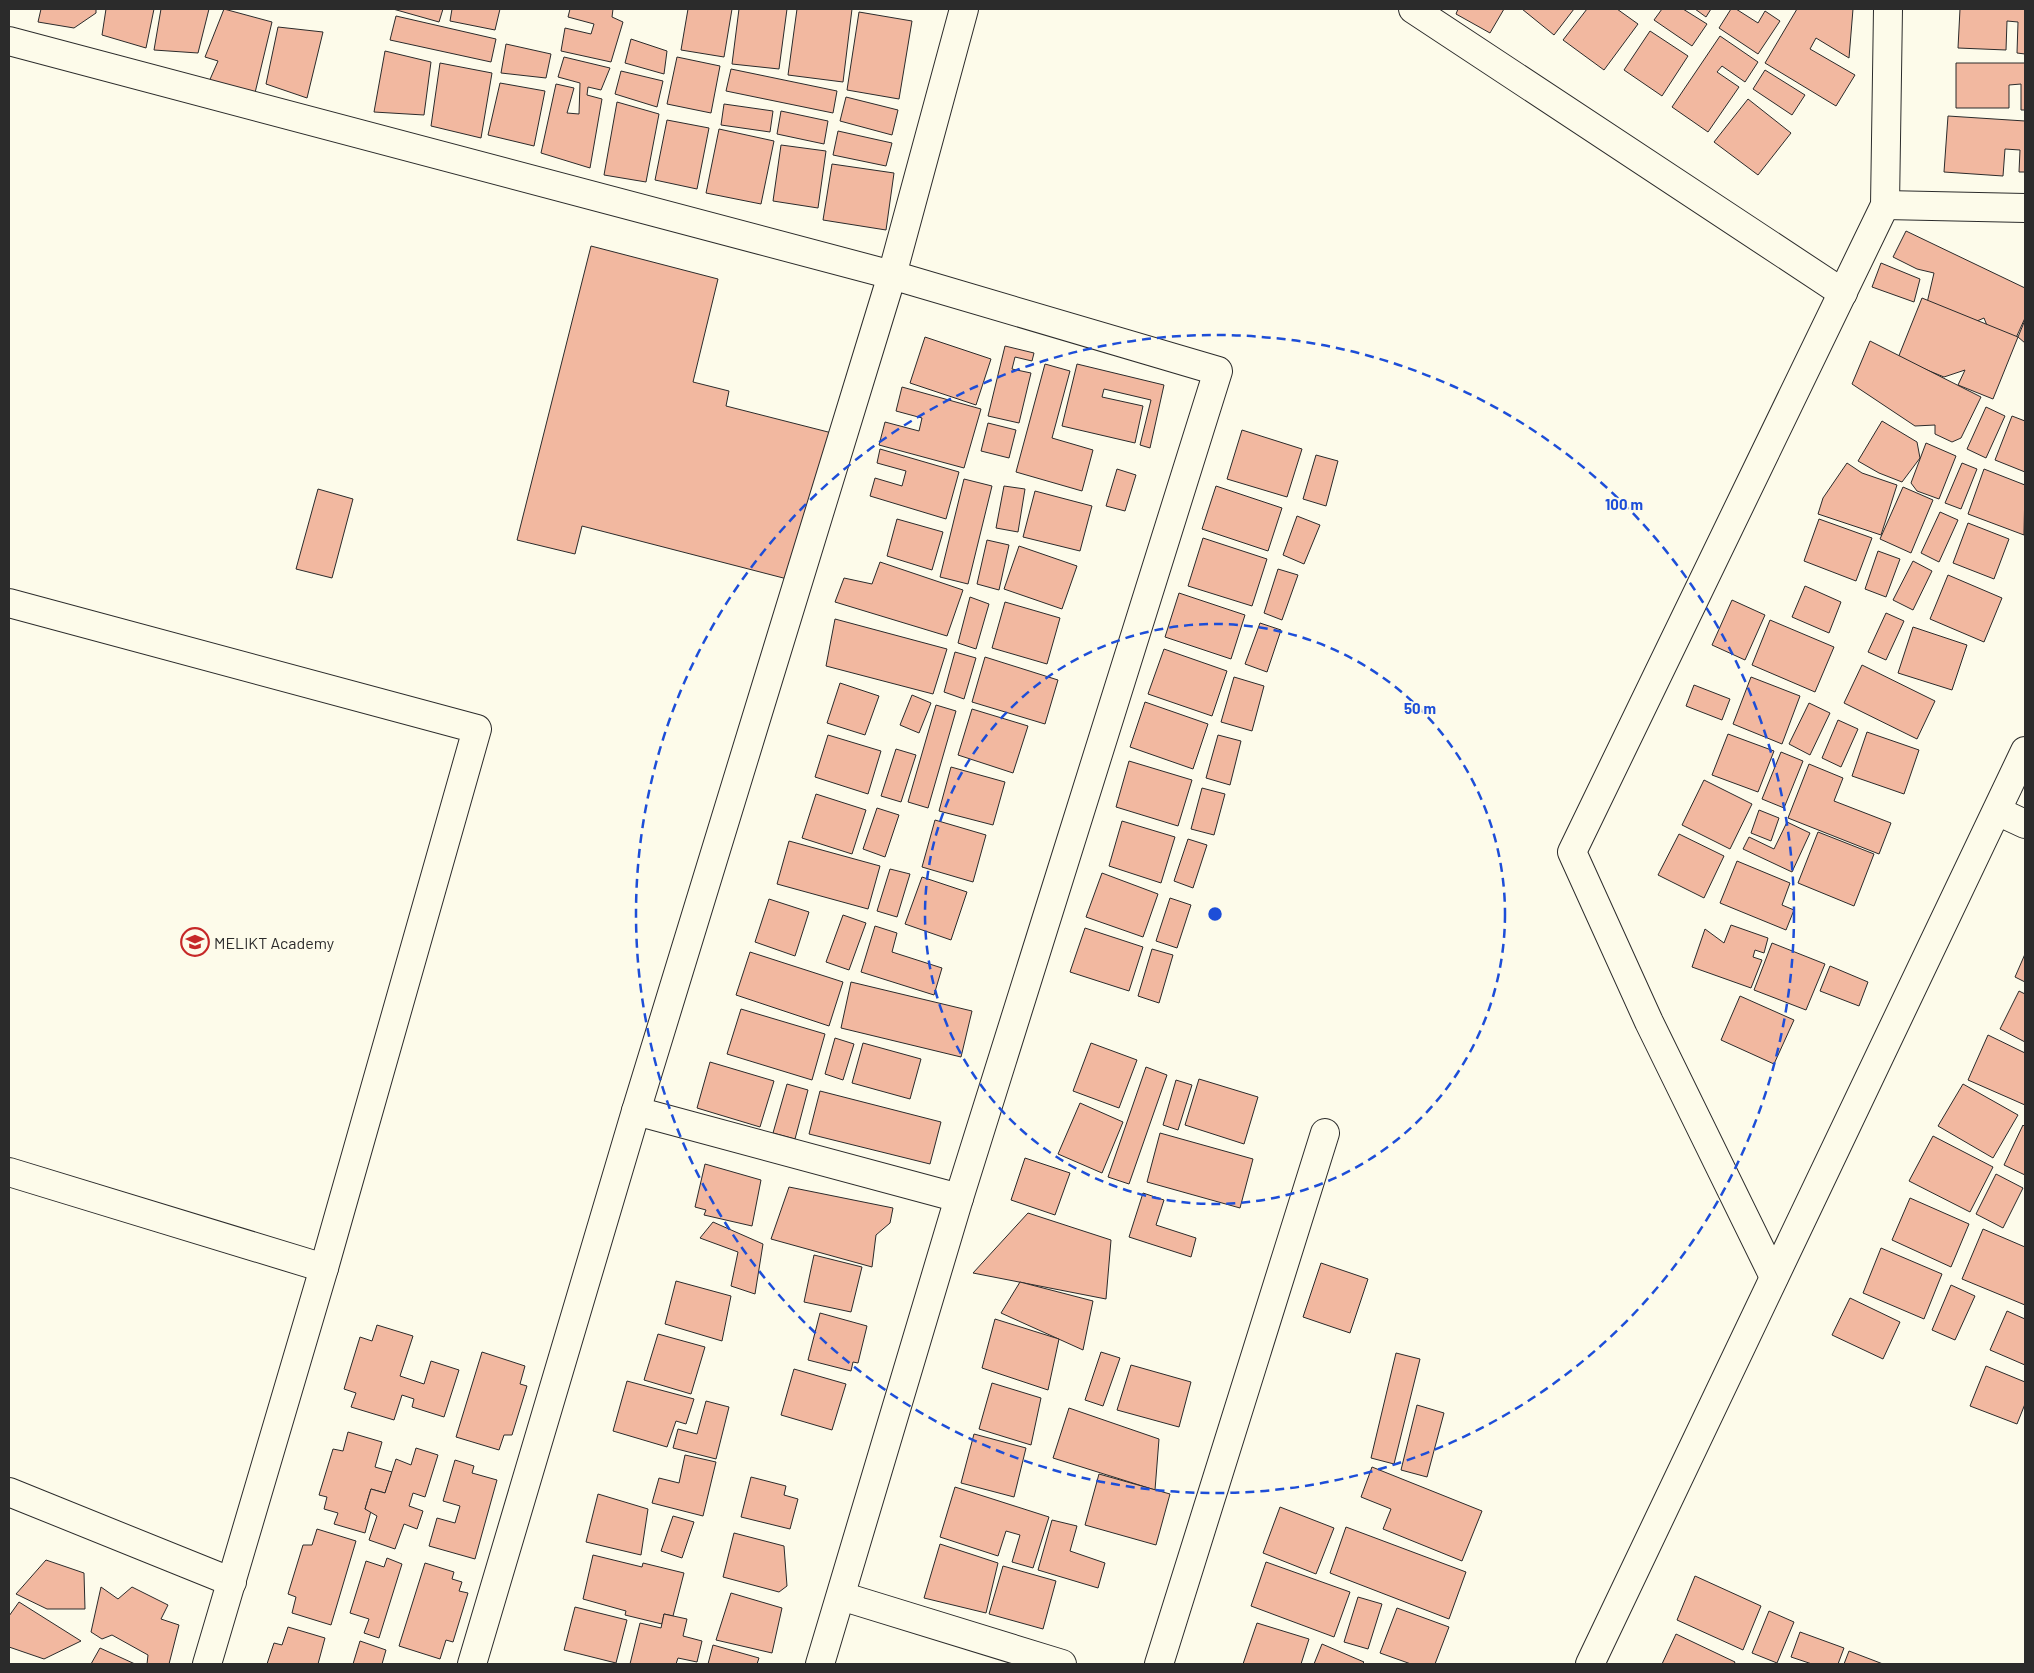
<svg xmlns="http://www.w3.org/2000/svg" width="2034" height="1673" font-family="Barlow,sans-serif">
  <style>
    .building { fill: #f2b8a0; stroke: #2b2b2b }
    .lines { fill: none; stroke-linecap: round; stroke-linejoin: round }
    .minor-casing { stroke: #2b2b2b; stroke-width: 30 }
    .minor { stroke: #fdfbea; stroke-width: 28 }
    .ring { fill: none; stroke: #1d4ed8; stroke-width: 2.5; stroke-dasharray: 9 6 }
    .labels { text-anchor: middle; dominant-baseline: central; stroke-width: 4; stroke-linejoin: round; paint-order: stroke }
    .poi-label { font-size: 16px; fill: #2b2b2b; stroke: #fdfbea; text-anchor: start }
    .centre { fill: #1d4ed8; stroke: #fdfbea; stroke-width: 2.5 }
    .ring-label { font-size: 15px; text-anchor: middle; font-weight: bold; fill: #1d4ed8; stroke: #fdfbea; stroke-width: 4; stroke-linejoin: round; paint-order: stroke }
  </style>
  <rect width="100%" height="100%" fill="#fdfbea"/>
  <!-- building -->
  <g class="building">
    <polygon points="41,9 96,9 96,13 74,28 38,22"/>
    <polygon points="106,9 154,9 146,48 102,35"/>
    <polygon points="161,9 209,9 198,53 154,50"/>
    <polygon points="224,9 272,22 254,97 208,84 218,61 205,57"/>
    <polygon points="393,9 443,9 439,22"/>
    <polygon points="452,9 500,9 495,30 450,21"/>
    <polygon points="570,9 613,9 612,17 623,22 611,62 561,51 565,28 591,34 594,24 568,17"/>
    <polygon points="688,9 732,9 724,57 681,50"/>
    <polygon points="739,9 787,9 779,69 732,64"/>
    <polygon points="797,9 852,9 843,82 788,75"/>
    <polygon points="1458,9 1504,9 1490,33 1456,14"/>
    <polygon points="1522,9 1574,9 1554,35"/>
    <polygon points="1587,9 1617,9 1638,24 1604,70 1563,40"/>
    <polygon points="1662,9 1683,9 1707,24 1692,46 1654,20"/>
    <polygon points="1695,9 1711,9 1706,17"/>
    <polygon points="1731,9 1736,9 1758,23 1765,11 1780,21 1758,54 1719,28"/>
    <polygon points="1797,9 1853,9 1849,58 1816,38 1810,49 1855,75 1836,106 1765,63"/>
    <polygon points="1960,9 2025,9 2025,54 2017,53 2018,22 2007,21 2006,50 1958,48"/>
    <polygon points="859,12 912,21 899,99 847,90"/>
    <polygon points="396,16 496,39 491,62 390,40"/>
    <polygon points="278,27 323,32 307,98 266,84"/>
    <polygon points="1650,31 1688,56 1662,96 1624,70"/>
    <polygon points="1720,36 1758,62 1745,82 1722,66 1717,72 1739,87 1708,132 1672,107"/>
    <polygon points="631,39 667,51 664,74 625,63"/>
    <polygon points="506,44 551,54 546,78 501,73"/>
    <polygon points="385,51 431,62 424,115 374,112"/>
    <polygon points="564,57 610,68 601,90 588,87 587,95 602,99 590,168 541,153 556,84 574,88 567,113 579,114 580,83 558,77"/>
    <polygon points="677,57 720,66 711,113 667,104"/>
    <polygon points="440,63 492,73 481,138 431,126"/>
    <polygon points="1956,63 2025,63 2025,110 2021,110 2021,84 2009,85 2009,108 1956,108"/>
    <polygon points="731,69 837,91 833,113 726,91"/>
    <polygon points="1765,70 1805,95 1792,115 1753,89"/>
    <polygon points="621,71 663,81 657,107 615,94"/>
    <polygon points="500,83 545,91 534,146 488,135"/>
    <polygon points="846,97 898,110 892,135 840,121"/>
    <polygon points="1748,99 1791,133 1758,175 1714,142"/>
    <polygon points="617,102 659,114 646,182 604,175"/>
    <polygon points="724,104 773,111 770,132 721,125"/>
    <polygon points="781,111 828,121 824,144 777,134"/>
    <polygon points="1948,116 2025,121 2025,172 2019,172 2020,150 2005,149 2003,176 1944,172"/>
    <polygon points="667,120 709,128 697,189 655,180"/>
    <polygon points="719,129 774,141 761,204 706,193"/>
    <polygon points="838,131 892,143 886,166 833,155"/>
    <polygon points="781,145 826,151 818,208 773,201"/>
    <polygon points="832,164 894,173 886,230 823,220"/>
    <polygon points="1906,231 2025,288 2025,318 2015,340 1988,328 1984,318 1970,324 1927,303 1934,273 1917,269 1893,257"/>
    <polygon points="591,246 718,279 693,382 729,391 726,406 832,433 795,581 582,526 575,554 517,540"/>
    <polygon points="1881,263 1920,279 1914,302 1872,287"/>
    <polygon points="1922,298 2018,337 1993,399 1958,385 1965,370 1944,377 1898,358"/>
    <polygon points="2025,320 2025,343 2018,337"/>
    <polygon points="925,337 991,359 976,405 910,383"/>
    <polygon points="1870,341 1981,397 1961,438 1952,442 1935,434 1935,425 1915,426 1852,384"/>
    <polygon points="1005,346 1034,353 1032,361 1015,357 1012,369 1031,373 1019,423 988,416"/>
    <polygon points="1045,364 1070,371 1052,438 1093,450 1082,491 1016,472"/>
    <polygon points="1077,364 1164,385 1150,448 1140,445 1151,400 1104,389 1102,397 1143,406 1135,443 1062,426"/>
    <polygon points="902,387 981,409 964,468 879,445 885,422 919,431 922,418 896,411"/>
    <polygon points="1986,407 2005,416 1986,458 1967,449"/>
    <polygon points="2012,416 2025,421 2025,472 1995,460"/>
    <polygon points="1882,421 1917,442 1920,458 1902,482 1879,473 1858,461"/>
    <polygon points="988,423 1016,430 1009,458 981,451"/>
    <polygon points="1242,430 1302,449 1287,497 1227,479"/>
    <polygon points="1926,443 1956,456 1939,499 1917,491 1911,483"/>
    <polygon points="880,449 959,472 946,519 870,496 875,478 902,486 906,471 877,463"/>
    <polygon points="1316,455 1338,461 1326,506 1303,499"/>
    <polygon points="1847,463 1862,473 1897,485 1881,535 1818,514 1823,498"/>
    <polygon points="1962,463 1977,469 1961,509 1945,503"/>
    <polygon points="1117,469 1136,475 1125,511 1106,506"/>
    <polygon points="1984,469 2025,485 2024,535 1968,514"/>
    <polygon points="964,479 992,486 968,584 940,577"/>
    <polygon points="1004,486 1025,489 1018,532 996,528"/>
    <polygon points="1216,486 1282,508 1268,551 1202,529"/>
    <polygon points="1903,487 1933,500 1911,553 1880,539"/>
    <polygon points="318,489 353,499 332,578 296,569"/>
    <polygon points="1035,491 1092,506 1080,551 1023,537"/>
    <polygon points="1940,512 1958,520 1939,562 1921,553"/>
    <polygon points="1297,516 1320,525 1304,564 1283,555"/>
    <polygon points="897,519 943,532 932,570 887,556"/>
    <polygon points="1819,519 1872,538 1856,581 1804,561"/>
    <polygon points="1968,523 2009,539 1994,579 1953,563"/>
    <polygon points="1203,538 1267,559 1252,606 1188,586"/>
    <polygon points="987,540 1009,545 999,590 977,584"/>
    <polygon points="1019,546 1077,566 1062,609 1004,589"/>
    <polygon points="1878,551 1900,559 1886,597 1865,589"/>
    <polygon points="1913,561 1932,571 1913,610 1893,600"/>
    <polygon points="880,562 963,590 947,636 835,602 844,578 872,584"/>
    <polygon points="1278,569 1298,575 1282,620 1264,613"/>
    <polygon points="1948,575 2002,598 1984,642 1930,619"/>
    <polygon points="1805,586 1841,602 1829,633 1792,617"/>
    <polygon points="1179,593 1245,615 1231,659 1165,637"/>
    <polygon points="970,597 989,604 976,649 958,643"/>
    <polygon points="1732,600 1765,615 1745,660 1712,645"/>
    <polygon points="1005,602 1060,618 1047,664 992,648"/>
    <polygon points="1886,613 1904,621 1886,660 1868,652"/>
    <polygon points="835,619 947,649 933,694 826,666"/>
    <polygon points="1770,620 1834,647 1815,692 1752,665"/>
    <polygon points="1260,623 1281,630 1267,672 1245,664"/>
    <polygon points="1913,627 1967,645 1952,690 1898,673"/>
    <polygon points="1164,649 1227,671 1212,716 1148,694"/>
    <polygon points="955,652 976,658 964,699 944,692"/>
    <polygon points="985,657 1058,680 1045,724 972,702"/>
    <polygon points="1862,665 1935,701 1917,739 1844,703"/>
    <polygon points="1234,677 1264,686 1252,731 1221,722"/>
    <polygon points="1751,677 1800,696 1782,744 1733,724"/>
    <polygon points="840,683 879,696 865,735 827,723"/>
    <polygon points="1694,685 1730,699 1722,720 1686,706"/>
    <polygon points="912,695 931,703 919,733 900,725"/>
    <polygon points="1145,702 1208,724 1193,769 1130,747"/>
    <polygon points="1809,703 1830,713 1810,755 1789,744"/>
    <polygon points="936,705 956,711 928,808 908,802"/>
    <polygon points="972,709 1028,726 1013,773 958,755"/>
    <polygon points="1838,720 1858,729 1841,767 1822,758"/>
    <polygon points="1867,732 1919,750 1904,794 1852,776"/>
    <polygon points="1728,734 1774,751 1758,792 1712,775"/>
    <polygon points="828,735 881,751 868,794 815,777"/>
    <polygon points="1218,735 1241,741 1230,785 1206,778"/>
    <polygon points="896,749 916,755 901,802 881,796"/>
    <polygon points="1781,752 1803,761 1784,808 1762,799"/>
    <polygon points="1129,761 1192,780 1178,826 1116,807"/>
    <polygon points="1809,764 1843,778 1834,801 1891,823 1879,854 1788,818"/>
    <polygon points="951,767 1005,782 993,825 939,811"/>
    <polygon points="1704,780 1752,804 1730,849 1682,825"/>
    <polygon points="1202,788 1225,794 1214,835 1191,829"/>
    <polygon points="816,794 866,810 852,854 802,838"/>
    <polygon points="877,808 899,815 885,857 863,849"/>
    <polygon points="1759,810 1779,818 1771,841 1751,833"/>
    <polygon points="935,820 986,835 973,882 922,867"/>
    <polygon points="1122,821 1175,837 1161,883 1109,866"/>
    <polygon points="1787,822 1810,833 1792,872 1743,849 1749,837 1774,849"/>
    <polygon points="1818,832 1874,854 1854,906 1798,883"/>
    <polygon points="1679,834 1724,856 1704,898 1658,875"/>
    <polygon points="1188,839 1207,845 1193,888 1174,881"/>
    <polygon points="789,841 880,866 868,909 777,884"/>
    <polygon points="1737,861 1790,883 1782,905 1794,910 1786,930 1720,903"/>
    <polygon points="890,869 910,874 897,917 877,911"/>
    <polygon points="1102,873 1158,894 1143,937 1086,917"/>
    <polygon points="922,877 967,892 951,940 905,924"/>
    <polygon points="1170,898 1191,905 1177,948 1156,941"/>
    <polygon points="769,899 809,912 795,956 755,942"/>
    <polygon points="843,915 866,923 849,970 826,962"/>
    <polygon points="1731,925 1768,938 1764,953 1755,950 1753,957 1762,960 1751,988 1692,967 1705,929 1724,943"/>
    <polygon points="875,926 897,933 892,952 942,968 934,995 861,972"/>
    <polygon points="1085,928 1143,947 1129,991 1070,972"/>
    <polygon points="1772,943 1825,964 1806,1010 1754,990"/>
    <polygon points="1152,949 1173,955 1159,1003 1138,996"/>
    <polygon points="750,952 843,982 829,1026 736,995"/>
    <polygon points="2025,954 2025,982 2015,977"/>
    <polygon points="1830,966 1868,982 1859,1006 1820,991"/>
    <polygon points="851,982 972,1011 961,1057 841,1028"/>
    <polygon points="2019,991 2025,994 2025,1042 2000,1029"/>
    <polygon points="1740,996 1794,1020 1774,1064 1721,1040"/>
    <polygon points="741,1009 825,1034 812,1080 727,1054"/>
    <polygon points="1988,1035 2025,1053 2025,1105 1968,1080"/>
    <polygon points="835,1038 854,1044 843,1080 825,1074"/>
    <polygon points="863,1043 921,1059 910,1099 852,1083"/>
    <polygon points="1091,1043 1137,1060 1119,1108 1073,1091"/>
    <polygon points="710,1062 774,1081 760,1127 697,1108"/>
    <polygon points="1146,1067 1167,1075 1129,1184 1108,1177"/>
    <polygon points="1199,1079 1258,1097 1244,1144 1185,1125"/>
    <polygon points="1176,1080 1192,1085 1178,1130 1163,1125"/>
    <polygon points="787,1084 808,1090 795,1139 773,1133"/>
    <polygon points="1963,1084 2018,1115 1993,1158 1938,1126"/>
    <polygon points="820,1091 941,1122 930,1164 809,1134"/>
    <polygon points="1080,1103 1123,1122 1102,1173 1058,1154"/>
    <polygon points="2023,1125 2025,1127 2025,1175 2004,1165"/>
    <polygon points="1160,1133 1253,1159 1240,1208 1147,1182"/>
    <polygon points="1933,1136 1993,1167 1970,1212 1909,1181"/>
    <polygon points="1025,1158 1070,1173 1055,1215 1011,1200"/>
    <polygon points="705,1164 761,1180 752,1226 704,1215 706,1210 695,1207"/>
    <polygon points="1996,1174 2023,1188 2003,1228 1976,1214"/>
    <polygon points="789,1187 893,1208 890,1223 876,1235 872,1267 771,1239"/>
    <polygon points="1143,1193 1164,1200 1156,1225 1196,1238 1191,1257 1129,1237"/>
    <polygon points="1910,1198 1969,1224 1951,1267 1892,1240"/>
    <polygon points="1028,1213 1111,1240 1106,1299 973,1273"/>
    <polygon points="713,1222 763,1244 755,1294 731,1286 738,1252 700,1238"/>
    <polygon points="1983,1229 2025,1247 2025,1305 1962,1279"/>
    <polygon points="1881,1248 1942,1274 1924,1319 1863,1293"/>
    <polygon points="814,1255 862,1267 851,1312 804,1302"/>
    <polygon points="1321,1263 1368,1279 1350,1333 1303,1317"/>
    <polygon points="676,1281 731,1296 722,1341 665,1324"/>
    <polygon points="1020,1282 1093,1301 1083,1350 1001,1313"/>
    <polygon points="1951,1285 1975,1296 1955,1340 1932,1330"/>
    <polygon points="1850,1298 1900,1322 1883,1359 1832,1335"/>
    <polygon points="2007,1311 2025,1319 2025,1365 1990,1350"/>
    <polygon points="820,1313 867,1326 858,1363 853,1362 851,1371 808,1360"/>
    <polygon points="995,1319 1059,1339 1048,1390 982,1368"/>
    <polygon points="377,1325 413,1336 400,1376 424,1384 431,1361 459,1370 444,1417 412,1407 414,1399 402,1395 394,1420 351,1407 356,1393 344,1389 360,1337 372,1341"/>
    <polygon points="658,1334 705,1347 691,1394 644,1380"/>
    <polygon points="482,1352 525,1366 520,1384 527,1386 512,1435 504,1435 499,1450 456,1437"/>
    <polygon points="1101,1352 1120,1358 1103,1406 1085,1400"/>
    <polygon points="1396,1353 1420,1359 1394,1464 1371,1458"/>
    <polygon points="1131,1365 1191,1382 1179,1427 1117,1410"/>
    <polygon points="1986,1366 2025,1382 2025,1404 2017,1424 1970,1406"/>
    <polygon points="794,1369 846,1384 832,1430 781,1415"/>
    <polygon points="627,1381 694,1399 686,1424 676,1421 667,1447 613,1431"/>
    <polygon points="992,1383 1041,1398 1031,1445 979,1429"/>
    <polygon points="706,1401 729,1407 716,1459 673,1448 678,1429 697,1434"/>
    <polygon points="1417,1405 1444,1413 1427,1477 1401,1470"/>
    <polygon points="1069,1408 1159,1439 1155,1490 1053,1458"/>
    <polygon points="348,1432 382,1442 375,1467 392,1472 385,1493 371,1489 365,1509 371,1511 365,1533 334,1524 338,1513 324,1509 327,1497 319,1495 333,1449 343,1451"/>
    <polygon points="974,1434 1026,1448 1014,1497 961,1483"/>
    <polygon points="416,1448 438,1455 425,1497 413,1493 409,1506 423,1511 417,1529 404,1524 395,1549 369,1540 377,1516 365,1509 371,1489 385,1493 396,1459 411,1465"/>
    <polygon points="685,1455 716,1462 703,1516 652,1503 659,1478 679,1483"/>
    <polygon points="455,1460 474,1466 472,1473 497,1480 475,1559 429,1546 437,1518 455,1523 460,1506 443,1501"/>
    <polygon points="1372,1467 1482,1511 1462,1561 1383,1529 1391,1509 1361,1497"/>
    <polygon points="1099,1474 1170,1494 1156,1545 1085,1525"/>
    <polygon points="751,1477 786,1486 784,1495 798,1499 790,1529 741,1517"/>
    <polygon points="955,1487 1049,1517 1033,1568 1012,1562 1020,1535 1006,1531 998,1556 940,1537"/>
    <polygon points="598,1494 648,1509 641,1555 586,1542"/>
    <polygon points="1280,1507 1334,1528 1316,1574 1263,1553"/>
    <polygon points="673,1516 694,1522 682,1558 661,1551"/>
    <polygon points="1052,1520 1077,1526 1070,1551 1105,1563 1098,1588 1038,1570"/>
    <polygon points="1346,1527 1466,1572 1449,1619 1330,1573"/>
    <polygon points="317,1529 356,1541 331,1625 292,1613 296,1597 288,1594 303,1545 312,1545"/>
    <polygon points="734,1533 784,1546 787,1586 779,1592 723,1577"/>
    <polygon points="940,1544 998,1563 986,1613 924,1598"/>
    <polygon points="593,1555 642,1567 643,1563 684,1573 673,1616 664,1614 662,1624 625,1615 626,1611 583,1599"/>
    <polygon points="387,1558 402,1564 379,1638 364,1633 369,1619 350,1613 366,1561 384,1567"/>
    <polygon points="46,1560 84,1573 85,1609 47,1609 16,1594"/>
    <polygon points="1266,1562 1350,1592 1334,1637 1251,1606"/>
    <polygon points="425,1563 454,1572 452,1579 462,1582 459,1591 468,1593 453,1642 446,1640 440,1659 399,1646"/>
    <polygon points="1003,1566 1056,1581 1043,1629 989,1614"/>
    <polygon points="1695,1576 1761,1606 1743,1650 1677,1620"/>
    <polygon points="101,1587 118,1599 132,1587 168,1605 161,1619 179,1625 169,1664 147,1664 148,1655 112,1635 102,1639 91,1632"/>
    <polygon points="731,1593 782,1608 772,1653 716,1640"/>
    <polygon points="1358,1597 1382,1604 1368,1649 1344,1642"/>
    <polygon points="19,1602 81,1641 44,1659 9,1647 9,1616"/>
    <polygon points="575,1607 627,1620 616,1663 564,1650"/>
    <polygon points="1397,1608 1449,1627 1435,1664 1411,1664 1380,1653"/>
    <polygon points="1769,1611 1794,1622 1777,1663 1752,1653"/>
    <polygon points="664,1614 687,1619 683,1636 702,1641 697,1662 678,1658 676,1664 630,1664 640,1623 661,1628"/>
    <polygon points="1257,1623 1309,1639 1301,1664 1243,1664"/>
    <polygon points="288,1627 325,1638 318,1664 267,1664 274,1643 282,1645"/>
    <polygon points="1800,1632 1844,1648 1838,1664 1812,1664 1791,1657"/>
    <polygon points="1676,1634 1735,1662 1734,1664 1662,1664"/>
    <polygon points="360,1641 386,1650 382,1664 353,1664"/>
    <polygon points="1322,1644 1364,1662 1362,1664 1314,1664"/>
    <polygon points="713,1645 759,1658 757,1664 708,1664"/>
    <polygon points="100,1648 135,1664 91,1664"/>
    <polygon points="1849,1651 1883,1664 1844,1664"/>
  </g>
  <g class="lines">
    <defs>
      <g id="minor">
        <polyline points="1413,9 1843,293"/>
        <polyline points="9,41 892,275 1218,371 959,1198 820,1664"/>
        <polyline points="1885,205 2025,208"/>
        <polyline points="9,603 477,729 324,1268 207,1664"/>
        <polyline points="1997,811 2025,824"/>
        <polyline points="636,1111 959,1198"/>
        <polyline points="9,1172 324,1268"/>
        <polyline points="1774,1277 1649,1022 1572,852 1885,205 1888,9"/>
        <polyline points="9,1492 232,1582"/>
        <polyline points="841,1596 1062,1664"/>
        <polyline points="472,1664 636,1111 892,275 964,9"/>
        <polyline points="1159,1664 1325,1133"/>
        <polyline points="1590,1664 2025,751"/>
      </g>
    </defs>
    <!-- minor casing -->
    <use href="#minor" class="minor-casing"/>
    <!-- minor -->
    <use href="#minor" class="minor"/>
  </g>
  <!-- distance rings -->
  <g class="ring">
    <circle cx="1215" cy="914" r="290"/>
    <circle cx="1215" cy="914" r="579"/>
  </g>
  <!-- icons -->
  <defs>
    <symbol id="school-ring" viewBox="-11 -11 22 22"><circle r="9.5" fill="#fdfbea" stroke="#c62828" stroke-width="1.5"/><path d="M0-5L7-2L0 1L-7-2ZM-4 1L0 2.5L4 1V4Q0 6-4 4Z" fill="#c62828"/></symbol>
  </defs>
  <g fill-rule="evenodd">
    <use href="#school-ring" x="179" y="926" width="32" height="32"/>
  </g>
  <g class="labels">
    <!-- poi labels -->
    <g class="poi-label">
      <text x="214" y="942">MELIKT Academy</text>
    </g>
  </g>
  <circle cx="1215" cy="914" r="8" class="centre"/>
  <g class="ring-label">
    <text x="1624" y="510">100 m</text>
    <text x="1420" y="714">50 m</text>
  </g>
  <!-- border -->
  <rect width="2034" height="1673" fill="none" stroke="#2b2b2b" stroke-width="20"/>
</svg>
